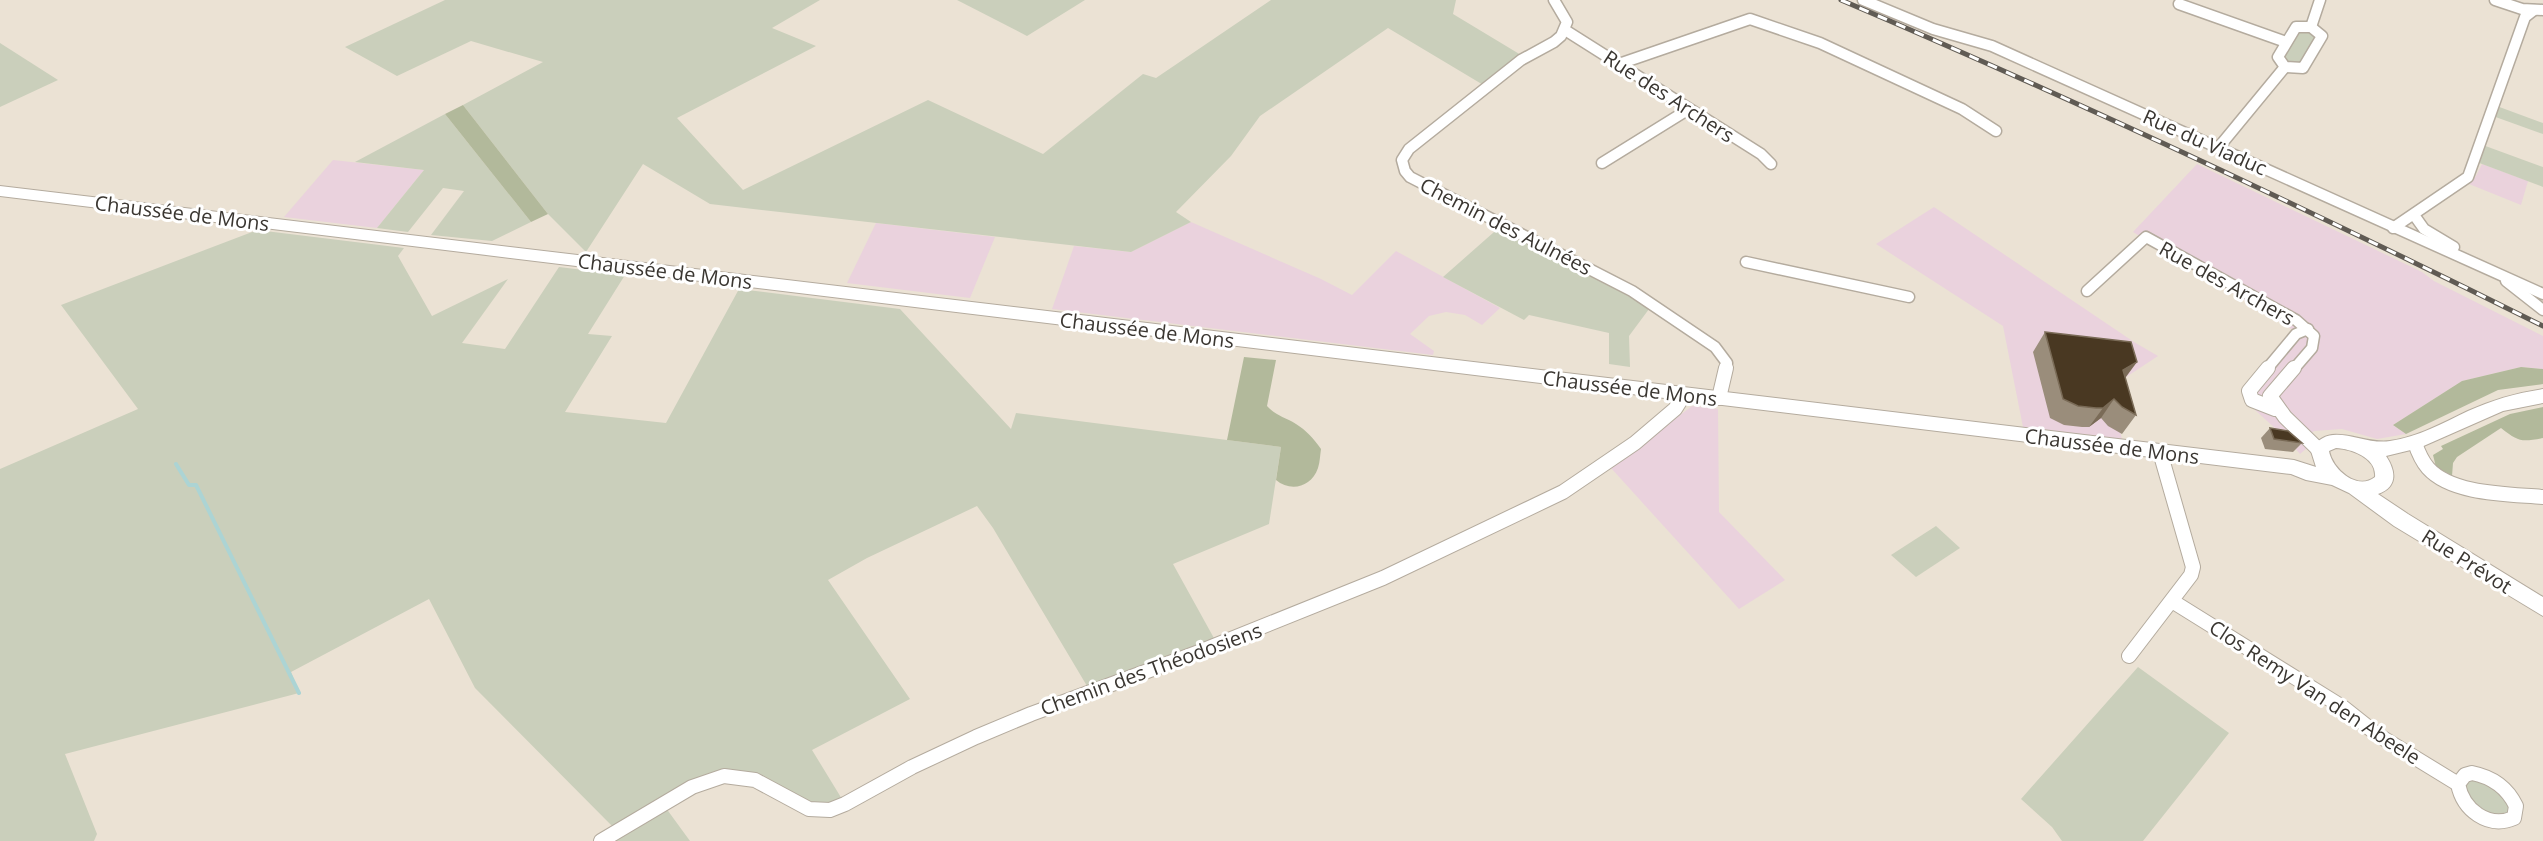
<svg xmlns="http://www.w3.org/2000/svg" width="2543" height="841" font-family="'Open Sans',sans-serif">
  <style>
    .commercial { fill: #ead2dd }
    .education { fill: #ead2dc }
    .green { fill: #cacfbb }
    .forest { fill: #b2b99b }
    .lines { fill: none; stroke-linecap: round; stroke-linejoin: round }
    .stream { stroke: #acd4d4; stroke-width: 4 }
    .minor-far1-casing { stroke: #b4ab9e; stroke-width: 13 }
    .minor-casing { stroke: #b4ab9e; stroke-width: 16 }
    .primary-casing { stroke: #b4ab9e; stroke-width: 2 }
    .minor-far1 { stroke: #fff; stroke-width: 10 }
    .minor { stroke: #fff; stroke-width: 14 }
    .primary { fill: #fff; fill-rule: evenodd }
    .rail-casing { stroke: #605b54; stroke-width: 5 }
    .rail { stroke: #fff; stroke-width: 3; stroke-dasharray: 10; stroke-linecap: butt }
    .wall { fill: #9a8d7b }
    .shaded-wall { fill: #7a6b57 }
    .building { fill: #493822; stroke: #7a6b57; stroke-width: 1.5 }
    .labels { text-anchor: middle; dominant-baseline: central; stroke-width: 6; stroke-linejoin: round; paint-order: stroke }
    .street-label { font-size: 20px; fill: #3a3631; stroke: #fff }
  </style>
  <rect width="100%" height="100%" fill="#ebe2d4"/>
  <!-- commercial -->
  <g class="commercial">
    <polygon points="333,160 424,170 377,228 284,217"/>
    <polygon points="2197,164 2422,272 2434,281 2543,336 2543,369 2521,367 2462,381 2393,425 2406,434 2377,439 2342,429 2314,431 2305,439 2307,448 2300,454 2289,441 2255,410 2246,397 2246,386 2308,321 2293,330 2133,232"/>
    <polygon points="1934,207 2134,342 2158,356 2108,389 2122,439 2023,427 2003,326 1876,244"/>
    <polygon points="1191,222 1321,279 1352,295 1396,251 1500,308 1482,325 1465,315 1446,312 1429,316 1410,334 1434,351 1433,355 1052,309 1074,246 1131,252"/>
    <polygon points="876,223 995,237 970,298 847,283"/>
    <polygon points="1692,406 1718,409 1719,512 1785,580 1739,609 1611,468"/>
  </g>
  <!-- education -->
  <polygon class="education" points="2482,164 2528,181 2521,205 2469,184 2476,176"/>
  <!-- green -->
  <g class="green">
    <polygon points="445,0 820,0 772,28 816,46 677,118 743,190 928,100 1043,154 1143,74 1156,78 1271,0 1456,0 1453,14 1521,55 1485,86 1388,28 1260,116 1231,156 1176,212 1191,222 1131,252 710,204 643,164 586,252 548,214 463,105 543,62 471,41 397,76 345,47"/>
    <polygon points="957,0 1085,0 1027,36"/>
    <polygon points="2299,32 2307,32 2315,37 2301,64 2291,65 2284,58"/>
    <polygon points="0,43 58,80 0,107"/>
    <polygon points="2494,105 2543,123 2543,134 2490,115"/>
    <polygon points="445,114 531,222 492,241 431,235 464,191 443,188 408,232 377,228 424,170 355,162"/>
    <polygon points="2480,144 2543,167 2543,187 2474,161"/>
    <polygon points="1502,225 1652,305 1629,336 1630,367 1609,364 1609,333 1529,315 1524,320 1443,277"/>
    <polygon points="257,230 404,248 398,256 432,316 508,279 462,343 505,349 559,267 625,275 588,334 612,336 565,412 666,423 739,289 900,309 1011,429 1016,413 1281,447 1269,524 1173,564 1215,640 1087,686 993,528 977,506 867,558 828,580 910,699 812,750 845,804 830,810 738,776 663,804 690,841 601,841 617,831 475,688 429,599 291,672 299,693 65,754 97,834 94,841 0,841 0,469 138,409 61,305"/>
    <polygon points="1936,526 1960,548 1916,577 1891,555"/>
    <polygon points="2138,667 2229,733 2143,841 2062,841 2052,827 2021,799"/>
    <polygon points="2472,778 2494,784 2512,808 2507,817 2476,810 2464,784"/>
  </g>
  <!-- forest -->
  <g class="forest">
    <polygon points="463,105 548,214 531,222 445,114"/>
    <path d="M1244,357L1276,360L1267,406C1276,416 1285,417 1296,424C1306,430 1314,439 1321,449C1320,455 1320,462 1318,468C1311,488 1290,492 1276,480L1281,447L1227,440Z"/>
    <polygon points="2521,367 2543,369 2543,384 2498,390 2406,434 2393,425 2462,381"/>
    <path d="M2543,407V438C2521,442 2519,442 2501,428L2457,457L2453,463L2452,476L2436,467L2433,455L2443,449L2441,446L2510,414Z"/>
  </g>
  <g class="lines">
    <!-- stream -->
    <polyline class="stream" points="176,464 189,485 196,485 299,693"/>
    <defs>
      <g id="minor-far1">
        <polyline points="1554,0 1567,22 1561,36 1554,42 1521,60 1409,149 1402,160 1405,171 1410,177 1632,291 1715,347 1727,363 1725,370"/>
        <polyline points="1863,0 1933,29 1992,46 2543,294"/>
        <polyline points="2495,0 2522,9 2543,10"/>
        <polyline points="2179,4 2286,42"/>
        <polygon points="2296,27 2311,27 2322,36 2303,68 2285,67 2278,57"/>
        <polyline points="2311,27 2320,0"/>
        <polyline points="1565,30 1761,154 1771,164"/>
        <polyline points="1619,64 1750,19 1820,43 1962,109 1996,131"/>
        <polyline points="2219,147 2285,67"/>
        <polyline points="1602,163 1689,109"/>
        <polyline points="2414,215 2424,229 2454,247"/>
        <polyline points="2393,228 2468,177 2525,17 2534,10"/>
        <polyline points="1746,262 1909,297"/>
        <polyline points="2506,281 2543,310"/>
        <polyline points="2087,291 2146,237 2296,320 2314,336 2312,348 2293,370"/>
        <polyline points="2266,370 2296,334 2308,329"/>
      </g>
      <g id="minor">
        <polyline points="2268,368 2249,391 2252,400 2275,409"/>
        <polyline points="2294,368 2270,396 2285,417 2320,451"/>
        <polyline points="1719,398 1726,368"/>
        <path d="M2415,443C2418,452 2422,461 2428,468C2452,495 2510,494 2543,497"/>
        <polyline points="2172,601 2344,708 2378,735 2458,784"/>
        <polyline points="2129,656 2191,575 2193,567 2160,452"/>
        <path d="M2472,773C2492,777 2507,787 2516,806L2514,818C2488,829 2463,810 2458,784L2465,775Z"/>
        <polyline points="601,841 692,787 724,776 755,780 809,809 830,810 845,804 912,767 976,737 1031,714 1199,652 1383,578 1563,492 1635,443 1675,409 1684,395"/>
      </g>
      <path id="primary" d="M0,186L2294,460L2316,467L2311,451C2328,418 2362,446 2390,441C2418,437 2443,423 2468,411C2492,400 2516,393 2543,389V403L2503,411L2419,448L2386,456C2396,471 2398,487 2378,494L2408,514L2543,597V616L2394,526L2349,493L2332,485L2306,480L2291,474L0,196ZM2336,448C2352,449 2377,458 2375,477C2357,491 2332,469 2329,451Z"/>
    </defs>
    <!-- minor-far1 casing -->
    <use href="#minor-far1" class="minor-far1-casing"/>
    <!-- minor casing -->
    <use href="#minor" class="minor-casing"/>
    <!-- primary casing -->
    <use href="#primary" class="primary-casing"/>
    <!-- minor-far1 -->
    <use href="#minor-far1" class="minor-far1"/>
    <!-- minor -->
    <use href="#minor" class="minor"/>
    <!-- primary -->
    <use href="#primary" class="primary"/>
    <defs>
      <path id="rail" d="M1841,0C2078,101 2312,211 2543,326"/>
    </defs>
    <!-- rail casing -->
    <use href="#rail" class="rail-casing"/>
    <!-- rail -->
    <use href="#rail" class="rail"/>
  </g>
  <!-- wall -->
  <g class="wall">
    <polygon points="2045,332 2125,378 2136,415 2122,434 2108,426 2101,418 2089,427 2082,427 2064,425 2050,418 2033,352"/>
    <polygon points="2270,428 2302,443 2293,452 2265,449 2261,438"/>
  </g>
  <!-- shaded-wall -->
  <g class="shaded-wall">
    <polygon points="2137,362 2123,381 2123,370"/>
    <polygon points="2114,399 2101,418 2089,427 2103,408"/>
  </g>
  <!-- building -->
  <g class="building">
    <polygon points="2045,332 2131,342 2137,362 2123,370 2136,415 2122,407 2114,399 2103,408 2096,408 2078,406 2063,399"/>
    <polygon points="2270,428 2288,431 2302,443 2274,439"/>
  </g>
  <g class="labels">
    <!-- street labels -->
    <g class="street-label">
      <text transform="translate(1669 96) rotate(33)">Rue des Archers</text>
      <text transform="translate(2205 142) rotate(24)">Rue du Viaduc</text>
      <text transform="translate(182 213) rotate(7)">Chaussée de Mons</text>
      <text transform="translate(1506 226) rotate(27)">Chemin des Aulnées</text>
      <text transform="translate(665 271) rotate(7)">Chaussée de Mons</text>
      <text transform="translate(2227 283) rotate(29)">Rue des Archers</text>
      <text transform="translate(1147 330) rotate(7)">Chaussée de Mons</text>
      <text transform="translate(1630 388) rotate(7)">Chaussée de Mons</text>
      <text transform="translate(2112 446) rotate(7)">Chaussée de Mons</text>
      <text transform="translate(2467 561) rotate(32)">Rue Prévot</text>
      <text transform="translate(1151 669) rotate(-20)">Chemin des Théodosiens</text>
      <text transform="translate(2315 692) rotate(33)">Clos Remy Van den Abeele</text>
    </g>
  </g>
</svg>
